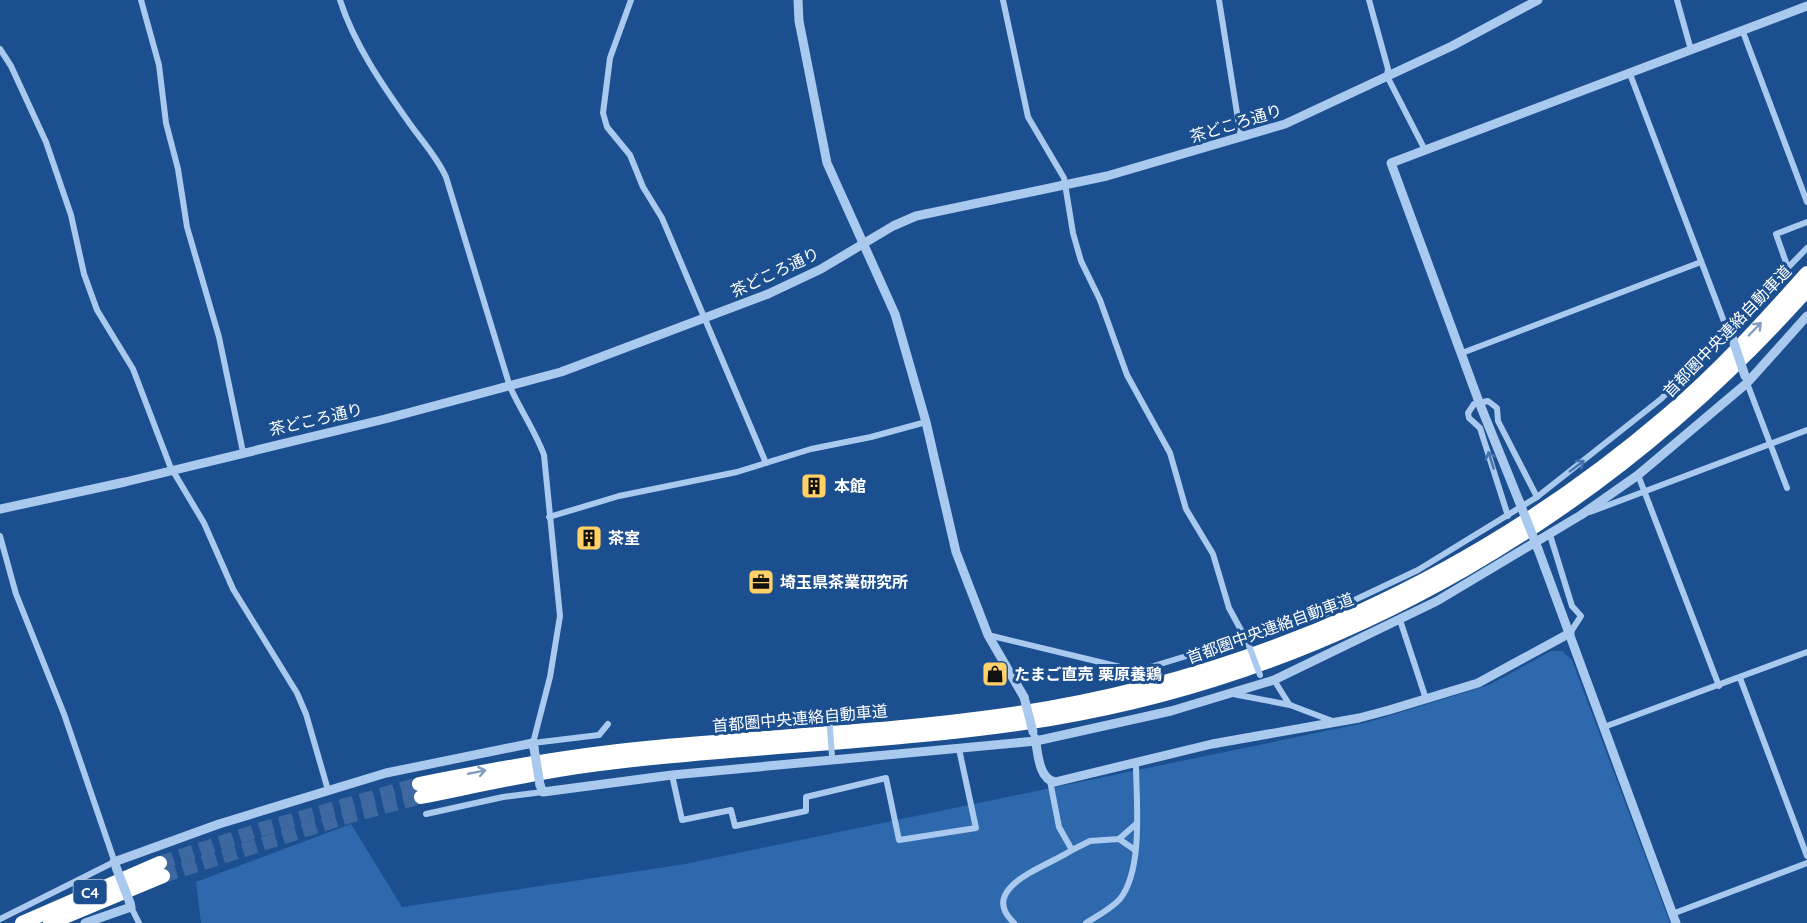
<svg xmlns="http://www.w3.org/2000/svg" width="1807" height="923" font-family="Quicksand,'Noto Sans JP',sans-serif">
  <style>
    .grass { fill: #2e69ad }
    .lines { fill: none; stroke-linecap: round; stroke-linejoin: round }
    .motorway-tunnel { stroke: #3d69a0; stroke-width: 14; stroke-dasharray: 14 7; stroke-linecap: butt }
    .minor { stroke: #a9c9ee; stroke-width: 6 }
    .tertiary { stroke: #a9c9ee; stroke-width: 9 }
    .motorway { stroke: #fff; stroke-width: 14 }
    .minor-bridge { stroke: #a9c9ee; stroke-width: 6 }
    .tertiary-bridge { stroke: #a9c9ee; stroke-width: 9 }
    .oneway { stroke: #829ec1 }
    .oneway2 { stroke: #4674ac }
    .labels { text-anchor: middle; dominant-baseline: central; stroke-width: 6; stroke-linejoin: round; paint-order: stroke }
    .shield { fill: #1b4f8f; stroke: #bbcadd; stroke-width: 1.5 }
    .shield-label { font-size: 15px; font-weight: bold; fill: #fff }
    .street-label { font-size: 16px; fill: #fff; stroke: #1b4f8f }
    .poi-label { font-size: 16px; font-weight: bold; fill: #fff; stroke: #1b4f8f; text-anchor: start }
  </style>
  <rect width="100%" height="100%" fill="#1b4f8f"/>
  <!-- grass -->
  <polygon class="grass" points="1551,651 1562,651 1572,660 1670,923 201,923 196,882 351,824 402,907 685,864 1369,722 1489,685"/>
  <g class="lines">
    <!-- motorway-tunnel -->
    <g class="motorway-tunnel">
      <polyline points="160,863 265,828 419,784"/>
      <polyline points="163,876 343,818 421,797"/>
    </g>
    <!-- minor -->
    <g class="minor">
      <polyline points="141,0 159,65 166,123 178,169 187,227 219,337 243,452"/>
      <path d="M340,0C354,44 383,86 410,124C422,141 437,157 446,177L510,387C521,411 535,431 544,455L560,616L550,677L533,743L599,735L608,724"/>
      <polyline points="631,0 610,58 603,113 607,127 630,155 643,187 662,218 766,463"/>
      <polyline points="1003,0 1028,117 1064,178 1073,233 1081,261 1100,300 1127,375 1170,453 1186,509 1213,554 1229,608 1248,643"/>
      <polyline points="1219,0 1241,138"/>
      <polyline points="1369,0 1388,69 1387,76 1425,150"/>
      <polyline points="1677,0 1691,50"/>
      <polyline points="1743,32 1807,202"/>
      <polyline points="0,49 11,66 46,142 71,215 84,274 97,310 133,369 170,466 204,523 233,589 297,693 306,714 328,790"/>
      <polyline points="1630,74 1728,332"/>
      <polyline points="1788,268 1776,234 1807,222"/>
      <polyline points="1462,353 1701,262"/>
      <polyline points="1747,383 1787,488"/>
      <polyline points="1638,475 1719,686"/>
      <polyline points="1590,512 1807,430"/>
      <polyline points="1508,516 1480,428 1469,418 1468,413 1474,404 1488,401 1497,408 1498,421 1537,497"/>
      <polyline points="549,517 619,496 737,472 811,449 871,437 926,422"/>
      <polyline points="1550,535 1572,606 1581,616 1570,633"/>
      <polyline points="0,536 16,594 64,714 115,863"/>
      <polyline points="1400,620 1426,699"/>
      <polyline points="988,635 1137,671 1325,614 1418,570 1537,497 1661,399 1807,248"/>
      <polyline points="1740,678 1807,856"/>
      <polyline points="1274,680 1289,704"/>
      <polyline points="1233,694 1290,705 1335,722"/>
      <polyline points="1604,727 1807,652"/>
      <polyline points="672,775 682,820 731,810 735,826 806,811 806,797 886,778 899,840 976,828 959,749"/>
      <polyline points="426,814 503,797 543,792"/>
      <polyline points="1119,839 1135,850"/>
      <polyline points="1072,850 1090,841 1119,839 1136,824"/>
      <polyline points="131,907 139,923"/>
      <polyline points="1672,914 1807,863"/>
      <polyline points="0,919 114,862"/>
      <path d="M1014,923C976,887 1049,866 1072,850L1059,827L1050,781"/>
      <path d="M1086,923C1097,916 1111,909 1120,899C1144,868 1136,800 1136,763"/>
    </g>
    <!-- tertiary -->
    <g class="tertiary">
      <polyline points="798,0 799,21 827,163 895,314 926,422 956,552 988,635 1024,697"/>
      <polyline points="1519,501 1479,402 1391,163 1807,6"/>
      <polyline points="0,509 125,482 385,419 561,372 768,294 821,269 893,226 916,216 1107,176 1285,124 1452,46 1538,0"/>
      <polyline points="1538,549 1676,923"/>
      <path d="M1035,738C1038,751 1038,779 1055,782L1212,744L1359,718L1389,710L1478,683L1570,633"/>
      <polyline points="540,785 543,792 672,775 1036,741 1171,711 1274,680 1437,601 1581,515 1638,475 1747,383 1807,316"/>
      <polyline points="114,862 219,824 386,773 533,743 534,748"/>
      <polyline points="85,923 131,907 130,903"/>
    </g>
    <!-- motorway -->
    <g class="motorway">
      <path d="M419,784C494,769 570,755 646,748C766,736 887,732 1005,715C1251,680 1479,576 1667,415C1718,372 1763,322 1807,273"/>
      <path d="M421,797C486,784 551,769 616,762C761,745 907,742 1050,719C1345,670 1609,512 1807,290"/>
      <polyline points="22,923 160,863"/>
      <polyline points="50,923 163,876"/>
    </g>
    <!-- minor-bridge -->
    <g class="minor-bridge">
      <polyline points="1248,643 1260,675"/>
      <polyline points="829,716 832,756"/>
    </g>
    <!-- tertiary-bridge -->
    <g class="tertiary-bridge">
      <polyline points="1731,334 1745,376"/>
      <polyline points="1519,501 1538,549"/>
      <polyline points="1024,697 1033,732"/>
      <polyline points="534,748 540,785"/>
      <polyline points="116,867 130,903"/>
    </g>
  </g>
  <!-- one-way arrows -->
  <defs><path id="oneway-shaft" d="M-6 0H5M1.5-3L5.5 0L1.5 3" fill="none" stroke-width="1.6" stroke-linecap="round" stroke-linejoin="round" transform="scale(1.5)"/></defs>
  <g class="oneway">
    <use href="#oneway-shaft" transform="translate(1755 329) rotate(-46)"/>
    <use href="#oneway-shaft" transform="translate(477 772) rotate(-11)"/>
  </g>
  <g class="oneway2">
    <use href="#oneway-shaft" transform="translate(1491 460) rotate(-108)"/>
    <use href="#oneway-shaft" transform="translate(1577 466) rotate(-37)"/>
  </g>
  <!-- icons -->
  <defs>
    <symbol id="building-square" viewBox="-11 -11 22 22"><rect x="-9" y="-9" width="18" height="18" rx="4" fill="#ffd166" stroke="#1b4f8f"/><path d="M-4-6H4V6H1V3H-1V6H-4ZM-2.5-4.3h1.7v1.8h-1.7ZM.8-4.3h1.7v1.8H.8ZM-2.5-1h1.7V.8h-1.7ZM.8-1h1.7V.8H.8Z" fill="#111"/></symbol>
    <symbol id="office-square" viewBox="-11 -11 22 22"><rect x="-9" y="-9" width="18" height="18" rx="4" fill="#ffd166" stroke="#1b4f8f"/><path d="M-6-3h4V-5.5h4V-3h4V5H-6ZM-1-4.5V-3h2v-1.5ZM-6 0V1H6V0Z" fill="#111"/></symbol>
    <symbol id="shop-square" viewBox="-11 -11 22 22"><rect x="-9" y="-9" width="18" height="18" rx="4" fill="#ffd166" stroke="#1b4f8f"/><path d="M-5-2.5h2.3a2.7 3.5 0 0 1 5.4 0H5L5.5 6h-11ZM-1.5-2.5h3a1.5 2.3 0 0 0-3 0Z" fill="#111"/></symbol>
  </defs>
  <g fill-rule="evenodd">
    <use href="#building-square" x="799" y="471" width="30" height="30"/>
    <use href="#building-square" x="574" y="523" width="30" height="30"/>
    <use href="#office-square" x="746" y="567" width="30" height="30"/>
    <use href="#shop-square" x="980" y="659" width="30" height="30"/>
  </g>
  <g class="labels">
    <!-- shield labels -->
    <rect class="shield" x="73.5" y="880" width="33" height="24" rx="4.5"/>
    <g class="shield-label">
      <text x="90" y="892">C4</text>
    </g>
    <!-- street labels -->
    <g class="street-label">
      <text transform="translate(1236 123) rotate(-17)">茶どころ通り</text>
      <text transform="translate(775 272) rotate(-25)">茶どころ通り</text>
      <text transform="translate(1727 331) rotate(-46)">首都圏中央連絡自動車道</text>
      <text transform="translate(316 419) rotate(-13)">茶どころ通り</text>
      <text transform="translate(1270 628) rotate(-20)">首都圏中央連絡自動車道</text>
      <text transform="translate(800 718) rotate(-5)">首都圏中央連絡自動車道</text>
    </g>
    <!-- poi labels -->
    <g class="poi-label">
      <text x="834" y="486">本館</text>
      <text x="608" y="538">茶室</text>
      <text x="780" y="582">埼玉県茶業研究所</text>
      <text x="1014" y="674">たまご直売 栗原養鶏</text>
    </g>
  </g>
</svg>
